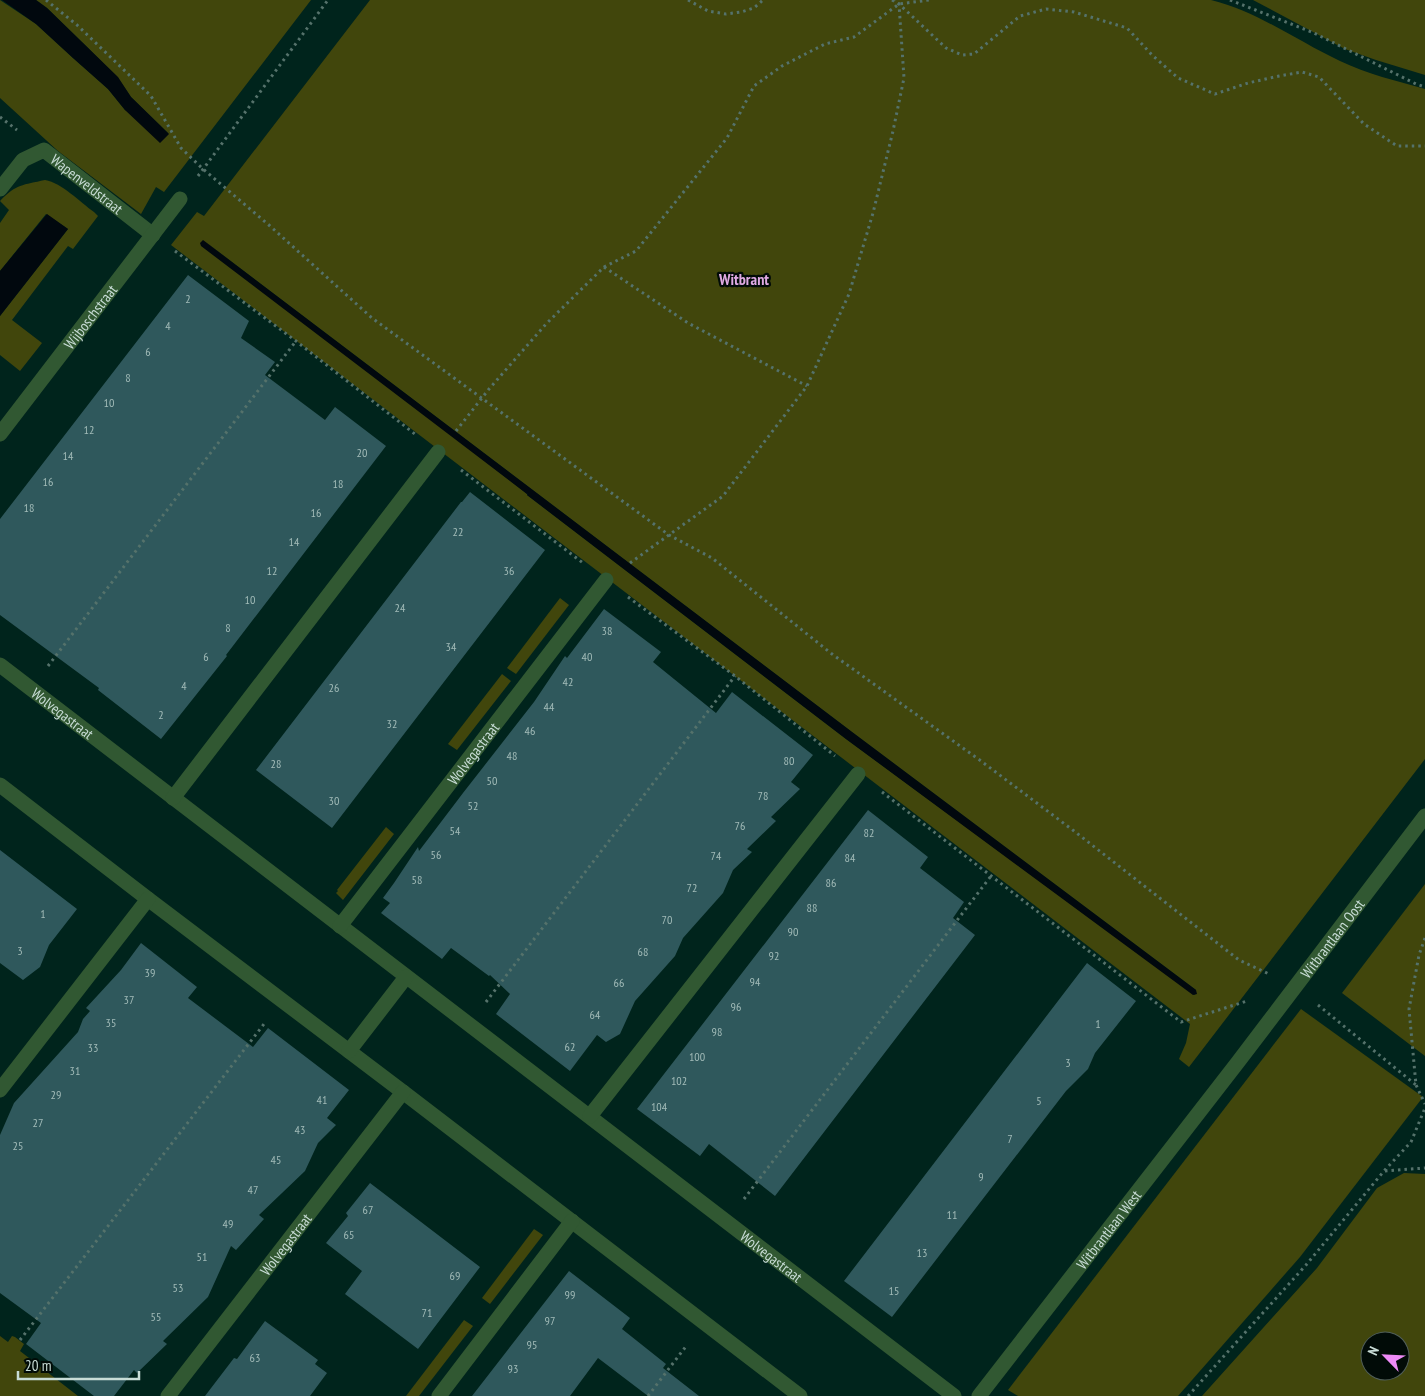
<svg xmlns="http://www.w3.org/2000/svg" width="1425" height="1396" font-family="'PT Sans Narrow',sans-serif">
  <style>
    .green { fill: #41460c; fill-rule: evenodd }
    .water { fill: #01080e }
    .building { fill: #2f585c }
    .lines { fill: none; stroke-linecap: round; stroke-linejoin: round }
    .path { stroke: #55726b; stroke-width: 3; stroke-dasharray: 2.5 4; stroke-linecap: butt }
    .minor { stroke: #315832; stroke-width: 15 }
    .labels { text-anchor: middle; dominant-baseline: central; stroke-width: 4.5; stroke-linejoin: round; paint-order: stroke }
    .number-label { font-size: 12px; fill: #a2bbb8 }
    .street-label { font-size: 15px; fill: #c8dcd6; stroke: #010b07 }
    .neighbourhood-label { font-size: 16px; font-weight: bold; fill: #dfa9e3; stroke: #010b07 }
  </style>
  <rect width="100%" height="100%" fill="#00241c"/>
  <!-- green -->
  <g class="green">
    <polygon points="0,0 36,24 73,58 108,89 125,110 169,134 131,97 118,78 85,45 47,8 36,0 311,0 164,192 156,187 141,214 58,151 0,98"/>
    <path d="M370,0H1211C1259,12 1297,41 1340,61C1367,74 1397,81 1425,89V759L1189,1067L1179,1059L1186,1043L1190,1024L171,245L197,212L204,216ZM203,240L852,732L1196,990L1195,995L846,739L527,495V494Z"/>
    <polygon points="1253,0 1425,0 1425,75 1376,60 1345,49"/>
    <path d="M45,180C62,183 80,202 94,212L98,216L73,249L68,246L12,320L42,343L20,371L0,355V316L68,229L46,214L0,271V223L9,210L0,201C16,184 23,185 45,180Z"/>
    <polygon points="560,598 569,605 516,674 507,668"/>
    <polygon points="502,674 511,681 457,750 448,744"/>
    <polygon points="386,827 394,834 343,900 336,893 338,891 337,890"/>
    <polygon points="1425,884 1425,1056 1342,993"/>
    <polygon points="1301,1009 1423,1097 1300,1257 1178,1396 1018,1396 1008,1390"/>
    <path d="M1404,1173L1425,1174V1396H1202L1317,1268L1377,1188ZM1370,1341H1400V1371H1370Z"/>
    <polygon points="534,1229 543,1235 490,1304 482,1298"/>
    <polygon points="464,1320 473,1326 419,1396 406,1396"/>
    <polygon points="0,1336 8,1342 12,1336 15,1337 24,1344 20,1351 78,1396 0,1396"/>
  </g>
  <!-- water -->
  <g class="water">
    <polygon points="2,0 36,0 47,8 118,77 131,97 169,134 160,143 125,110 108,89 73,58 36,24"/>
    <polygon points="47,214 68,229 0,316 0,271"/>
    <polygon points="203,240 852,732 1196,990 1197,994 1193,995 846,739 527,495 528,493 527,494 201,246 200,243"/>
  </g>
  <!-- building -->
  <g class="building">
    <polygon points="188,275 249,321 241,338 275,362 265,375 325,420 335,407 386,446 226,655 227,656 161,739 98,690 99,688 0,615 0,519"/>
    <polygon points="470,492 545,550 332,828 256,770 461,502 462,502"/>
    <polygon points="604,609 661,652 653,662 716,713 732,692 813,755 791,782 800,789 771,817 776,821 747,849 752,852 733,870 723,893 683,938 675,956 635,1001 620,1034 606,1042 597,1035 570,1071 496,1014 510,994 490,975 489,976 451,948 442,959 381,913 390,903 383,898 394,883 418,847 419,851 463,793 534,702 565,656 567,658"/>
    <polygon points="868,810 928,857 920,868 964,902 953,918 975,935 775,1196 709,1144 700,1156 637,1109"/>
    <polygon points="0,850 77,909 49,945 40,967 23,980 0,963"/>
    <polygon points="141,943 197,987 188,998 253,1047 268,1028 349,1090 327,1118 336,1125 318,1143 305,1171 259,1215 264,1219 236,1250 231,1246 208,1297 163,1341 167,1344 137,1373 134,1370 114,1396 94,1396 26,1344 41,1323 0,1293 0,1135 14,1103 78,1032 83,1019 90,1011 86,1008 121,970"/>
    <polygon points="1087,963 1136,1001 1095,1053 1088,1069 1066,1091 892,1317 844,1281"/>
    <polygon points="370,1183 480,1267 418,1349 345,1294 362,1271 326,1243 348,1216 346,1213"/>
    <polygon points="569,1271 630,1318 622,1329 666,1364 663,1368 699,1396 648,1396 598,1358 570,1396 472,1396"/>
    <polygon points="265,1321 318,1360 315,1364 327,1373 310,1396 205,1396 234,1358 237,1359"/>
  </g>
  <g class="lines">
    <!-- path -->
    <g class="path">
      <polyline points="46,0 77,25 151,96 181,148 203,169 270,226 372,318 669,535 712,558 832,654 981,761 1074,831 1239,960 1269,974"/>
      <polyline points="688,0 708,11 726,14 741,12 754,8 763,0"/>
      <polyline points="892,0 899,4 946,48 962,55 974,54 1020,16 1046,9 1074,12 1127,28 1152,55 1178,78 1215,94 1248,83 1279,76 1302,72 1319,77 1364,124 1397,146 1425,146"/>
      <polyline points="1230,0 1314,33 1416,84 1425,87"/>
      <polyline points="0,117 17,130"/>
      <polyline points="198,176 328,0"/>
      <polyline points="175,251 296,341 416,435"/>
      <polyline points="604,267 688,323 807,386"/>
      <polyline points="456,431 489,389 546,324 604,267 636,251 727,138 754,86 782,66 825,44 854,37 899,4 929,0"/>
      <polyline points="461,470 583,563"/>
      <polyline points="630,563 723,496 807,386 849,294 873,213 893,131 904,78 899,4 895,0"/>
      <polyline points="628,597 735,676 835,756"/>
      <polyline points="48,666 296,341"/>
      <polyline points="882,792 1181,1022 1247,1001"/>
      <polyline points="1425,938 1419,955 1409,1009 1416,1085 1425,1104"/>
      <polyline points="486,1002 735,676"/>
      <polyline points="1318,1005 1416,1085"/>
      <polyline points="1385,1171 1425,1168"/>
      <polyline points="744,1199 991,876"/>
      <polyline points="20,1340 264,1024"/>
      <polyline points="648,1396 687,1345"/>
      <polyline points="1188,1396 1306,1265 1384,1171 1411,1142 1425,1108"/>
    </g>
    <!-- minor -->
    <g class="minor">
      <path id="s1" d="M0,189L23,160L44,150L153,235"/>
      <path id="s2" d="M0,434L180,199"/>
      <path id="s3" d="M0,665L954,1396"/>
      <polyline points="0,785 148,899 403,1092 800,1396"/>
      <polyline points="173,798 438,452"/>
      <path id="s4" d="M340,926L606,580"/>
      <polyline points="349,1051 406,977"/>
      <polyline points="0,1090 148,899"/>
      <polyline points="590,1116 858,774"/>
      <path id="s5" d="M168,1396L403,1092"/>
      <polyline points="439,1396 572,1221"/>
      <path id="s6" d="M979,1396L1238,1062L1425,816"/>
    </g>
  </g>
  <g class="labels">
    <!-- number labels -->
    <g class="number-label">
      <text x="188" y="298">2</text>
      <text x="168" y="325">4</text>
      <text x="148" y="351">6</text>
      <text x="128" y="377">8</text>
      <text x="109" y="402">10</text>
      <text x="89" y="429">12</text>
      <text x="362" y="452">20</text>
      <text x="68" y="455">14</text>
      <text x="48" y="481">16</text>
      <text x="338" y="483">18</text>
      <text x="29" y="507">18</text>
      <text x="316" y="512">16</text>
      <text x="458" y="531">22</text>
      <text x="294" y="541">14</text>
      <text x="272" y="570">12</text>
      <text x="509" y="570">36</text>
      <text x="250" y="599">10</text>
      <text x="400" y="607">24</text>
      <text x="228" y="627">8</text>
      <text x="607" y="630">38</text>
      <text x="451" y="646">34</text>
      <text x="206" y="656">6</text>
      <text x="587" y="656">40</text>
      <text x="568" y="681">42</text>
      <text x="184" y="685">4</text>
      <text x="334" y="687">26</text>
      <text x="549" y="706">44</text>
      <text x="161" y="714">2</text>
      <text x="392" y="723">32</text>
      <text x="530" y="730">46</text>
      <text x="512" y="755">48</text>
      <text x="789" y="760">80</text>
      <text x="276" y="763">28</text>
      <text x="492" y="780">50</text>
      <text x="763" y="795">78</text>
      <text x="334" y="800">30</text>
      <text x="473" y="805">52</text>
      <text x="740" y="825">76</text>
      <text x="455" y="830">54</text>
      <text x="869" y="832">82</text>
      <text x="436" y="854">56</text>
      <text x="716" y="855">74</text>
      <text x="850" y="857">84</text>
      <text x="417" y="879">58</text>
      <text x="831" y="882">86</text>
      <text x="692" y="887">72</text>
      <text x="812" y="907">88</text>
      <text x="43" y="913">1</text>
      <text x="667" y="919">70</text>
      <text x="793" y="931">90</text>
      <text x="20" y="950">3</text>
      <text x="643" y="951">68</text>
      <text x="774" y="955">92</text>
      <text x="150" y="972">39</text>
      <text x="755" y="981">94</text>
      <text x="619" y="982">66</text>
      <text x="129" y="999">37</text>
      <text x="736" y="1006">96</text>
      <text x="595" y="1014">64</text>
      <text x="111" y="1022">35</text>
      <text x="1098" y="1023">1</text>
      <text x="717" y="1031">98</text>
      <text x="570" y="1046">62</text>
      <text x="93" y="1047">33</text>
      <text x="697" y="1056">100</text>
      <text x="1068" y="1062">3</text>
      <text x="75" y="1070">31</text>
      <text x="679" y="1080">102</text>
      <text x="56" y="1094">29</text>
      <text x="322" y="1099">41</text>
      <text x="1039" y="1100">5</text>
      <text x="659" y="1106">104</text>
      <text x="38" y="1122">27</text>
      <text x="300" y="1129">43</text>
      <text x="1010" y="1138">7</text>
      <text x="18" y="1145">25</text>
      <text x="276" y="1159">45</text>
      <text x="981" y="1176">9</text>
      <text x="253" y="1189">47</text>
      <text x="368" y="1209">67</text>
      <text x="952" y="1214">11</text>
      <text x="228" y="1223">49</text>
      <text x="349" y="1234">65</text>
      <text x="922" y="1252">13</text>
      <text x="202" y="1256">51</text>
      <text x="455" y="1275">69</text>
      <text x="178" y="1287">53</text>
      <text x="894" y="1290">15</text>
      <text x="570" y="1294">99</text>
      <text x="427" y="1312">71</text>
      <text x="156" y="1316">55</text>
      <text x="550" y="1320">97</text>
      <text x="532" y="1344">95</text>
      <text x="255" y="1357">63</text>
      <text x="513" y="1368">93</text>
    </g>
    <!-- street labels -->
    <g class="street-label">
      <text stroke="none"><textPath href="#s1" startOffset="115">Wapenveldstraat</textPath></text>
      <text stroke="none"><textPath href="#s2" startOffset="148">Wijboschstraat</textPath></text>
      <text stroke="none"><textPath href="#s3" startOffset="79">Wolvegastraat</textPath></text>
      <text stroke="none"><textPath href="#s4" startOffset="218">Wolvegastraat</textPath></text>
      <text stroke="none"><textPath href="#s6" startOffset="578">Witbrantlaan Oost</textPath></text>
      <text stroke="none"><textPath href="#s6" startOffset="211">Witbrantlaan West</textPath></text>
      <text stroke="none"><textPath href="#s5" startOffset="192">Wolvegastraat</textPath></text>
      <text stroke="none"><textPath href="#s3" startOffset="972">Wolvegastraat</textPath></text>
    </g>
    <!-- neighbourhood labels -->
    <g class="neighbourhood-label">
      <text x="744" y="279">Witbrant</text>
    </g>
  </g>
  <!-- north arrow -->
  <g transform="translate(1385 1356) rotate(294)"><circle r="24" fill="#010b07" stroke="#515f5a"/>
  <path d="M0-4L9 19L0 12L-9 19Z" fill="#ee8bf7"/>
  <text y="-8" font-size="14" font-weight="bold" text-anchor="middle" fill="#c8dcd6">N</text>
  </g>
  <!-- scale -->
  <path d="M18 1371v8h121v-8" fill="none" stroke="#c8dcd6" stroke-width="2.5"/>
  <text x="25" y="1371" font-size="15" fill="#c8dcd6" stroke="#010b07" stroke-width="4" paint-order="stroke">20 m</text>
</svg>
